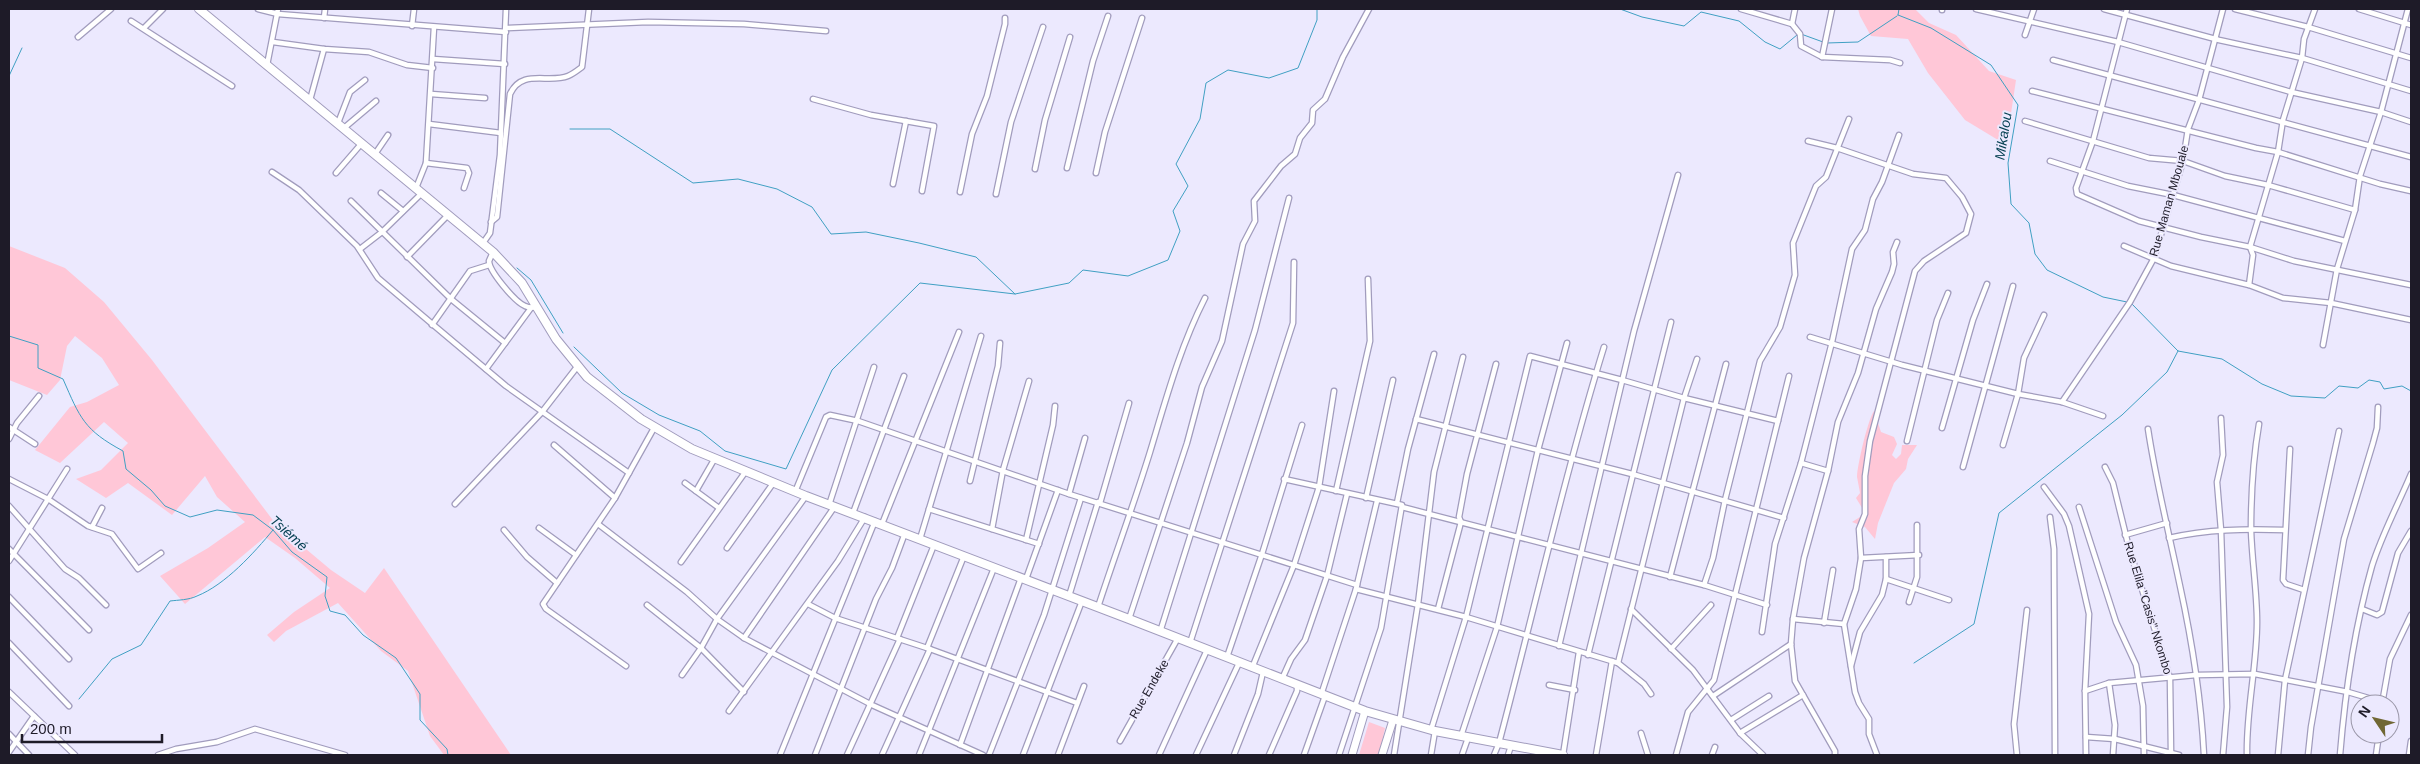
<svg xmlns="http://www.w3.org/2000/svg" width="2420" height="764" font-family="Helvetica,sans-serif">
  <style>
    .green { fill: #ffc7d7 }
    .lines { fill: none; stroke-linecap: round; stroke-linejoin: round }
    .stream { stroke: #40a0c3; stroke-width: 1 }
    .minor-casing { stroke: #a19cbd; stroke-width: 7 }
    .primary-casing { stroke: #a19cbd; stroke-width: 9 }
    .trunk-casing { stroke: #a19cbd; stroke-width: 10 }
    .minor { stroke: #fff; stroke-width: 4.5 }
    .primary { stroke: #fff; stroke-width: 7 }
    .trunk { stroke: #fff; stroke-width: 8 }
    .labels { text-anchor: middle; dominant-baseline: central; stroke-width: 4; stroke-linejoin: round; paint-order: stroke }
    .street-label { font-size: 12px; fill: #1e1b28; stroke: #ece9fe }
    .water-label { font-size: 14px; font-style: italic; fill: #043f51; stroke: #ece9fe }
  </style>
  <rect width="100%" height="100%" fill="#ece9fe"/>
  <!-- green -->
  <g class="green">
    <polygon points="1858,9 1915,9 1929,23 1956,35 1989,71 2016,80 2010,120 2003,143 1965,120 1928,73 1908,39 1871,36 1860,16"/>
    <polygon points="9,246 65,268 104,302 152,360 275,523 331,570 365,593 384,568 511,755 444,755 430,736 408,671 381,651 338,603 286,631 274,642 267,635 294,612 330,588 295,558 265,537 185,604 160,576 208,548 245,522 217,497 205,476 172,515 128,483 106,498 76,479 101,470 128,443 104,422 60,463 35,450 70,407 87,402 119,385 102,358 75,336 67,346 60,380 47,395 9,380"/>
    <path d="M1874,411L1881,432L1894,437L1897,444L1892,455L1896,459L1901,454L1902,445H1917L1908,459L1906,469L1894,483L1878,523L1875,539L1865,527L1852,522L1860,517L1864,511L1856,498L1860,493C1859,487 1858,482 1857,477C1857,466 1868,419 1874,411Z"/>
    <polygon points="1369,722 1385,728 1379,755 1359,755"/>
  </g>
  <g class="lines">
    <!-- stream -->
    <g class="stream">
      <polyline points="1620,9 1642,17 1684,26 1701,12 1739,21 1765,42 1780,49 1797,35"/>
      <polyline points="1898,15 1931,28 1991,65 2018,105 2008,163 2011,204 2029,223 2035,254 2047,270 2103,297 2127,302"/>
      <polyline points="1898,15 1899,9"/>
      <polyline points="1801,34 1823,42"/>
      <polyline points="1827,43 1858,42 1897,16"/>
      <polyline points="9,76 22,48"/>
      <polyline points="570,129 610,129 693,183 738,179 777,189 812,207 831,234 866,232 919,243 976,257 1015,294"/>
      <polyline points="517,268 531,280 563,333"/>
      <polyline points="2131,303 2178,351 2222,359 2262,384 2291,396 2325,398 2339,386 2358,388 2369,380 2380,382 2384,389 2402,386 2411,391"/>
      <path d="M9,336L38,345V368L63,379C80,418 84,430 123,451L126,469L151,490L165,506L190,517L217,510L253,515L273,530L292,552L327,577L325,596L330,611L345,615L363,635L396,658L420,694V720L447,749L448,755"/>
      <polyline points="574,347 622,393 659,415 700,431 725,451 786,469 832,370 920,283 1015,294 1069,283 1083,270 1128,276 1168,260 1180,231 1173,211 1188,186 1176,164 1200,119 1206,83 1228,70 1269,78 1298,68 1317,20 1317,9"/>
      <polyline points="1914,663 1974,624 1999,513 2122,415 2167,372 2178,351"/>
      <path d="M79,699L112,659L141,645L170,601C178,600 189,600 197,596C225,585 254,553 273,530"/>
    </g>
    <defs>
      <g id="minor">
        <polyline points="258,9 278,14 506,32"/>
        <polyline points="1741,9 1792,24 1800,34 1801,46 1822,57 1890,60 1900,63"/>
        <polyline points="1976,9 2118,42 2291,92 2381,112 2411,122"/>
        <polyline points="2104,9 2219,40 2302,58 2411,91"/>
        <polyline points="2127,9 2093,141 2076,188 2077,194 2139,221 2201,237 2250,247 2294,261 2411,285"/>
        <polyline points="2235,9 2308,27 2411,58"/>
        <polyline points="2359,9 2411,25"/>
        <polyline points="1942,10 1942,9"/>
        <polyline points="324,18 325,9"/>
        <polyline points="131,21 232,86"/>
        <polyline points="1792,24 1795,9"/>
        <polyline points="412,26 414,9"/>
        <polyline points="144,28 163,9"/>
        <polyline points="506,28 648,22 744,24 826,31"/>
        <polyline points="2025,35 2034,9"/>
        <polyline points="78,37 111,9"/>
        <polyline points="273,42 324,49 369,52 407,65 433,68"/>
        <polyline points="1822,57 1832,9"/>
        <polyline points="433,59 505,64"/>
        <polyline points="2053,60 2411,157"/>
        <polyline points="267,65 278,9"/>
        <polyline points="2032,91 2256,148 2278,152 2380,184 2411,191"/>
        <polyline points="431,94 485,98"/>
        <polyline points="813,99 871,115 934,126 922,191"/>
        <polyline points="310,100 324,49"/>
        <polyline points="2025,121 2149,158 2183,161 2225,176 2268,185 2355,210"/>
        <polyline points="338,123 350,92 365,80"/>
        <polyline points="429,124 501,133"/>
        <polyline points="344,128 376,101"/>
        <polyline points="1808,141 1837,148 1913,174 1946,178 1962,197 1971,214 1966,233 1924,261 1915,271 1870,441 1865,476 1865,514 1859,529 1861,558 1856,589 1844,624 1855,692 1859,703 1869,719 1869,734 1877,755"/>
        <polyline points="375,154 388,135"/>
        <polyline points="2050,161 2128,186 2173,195 2345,241"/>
        <polyline points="426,163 467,168 469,173 464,188"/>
        <polyline points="1067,168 1093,61 1108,16"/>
        <polyline points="1035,169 1045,120 1070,37"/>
        <polyline points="272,172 299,190 357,246 378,278 437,328 506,386 629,473"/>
        <polyline points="336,173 362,143"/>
        <polyline points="1096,173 1105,132 1142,18"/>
        <polyline points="893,184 906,121"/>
        <polyline points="416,188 426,163 434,27"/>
        <polyline points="960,192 972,134 987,96 1005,24 1005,18"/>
        <polyline points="381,193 403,211"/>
        <polyline points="996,194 1011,122 1043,27"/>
        <polyline points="351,201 451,299 505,343"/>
        <path d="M491,222L497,217L510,94C522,68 548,84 568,76C573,74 578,70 582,67L589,9"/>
        <polyline points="483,243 490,233 500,155 506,9"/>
        <polyline points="2124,246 2171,266 2249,285 2283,298 2331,303 2411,320"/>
        <polyline points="360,249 382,232 422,193"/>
        <path d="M493,252L489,261C489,271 515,302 525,306C529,308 532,308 536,307"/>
        <polyline points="407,257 448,215"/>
        <polyline points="2249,285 2253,255 2250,247 2278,152 2283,120 2302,58 2304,39 2315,9"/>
        <polyline points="432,325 470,271 489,265"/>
        <polyline points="1810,337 1902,365 2018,394 2062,402 2103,416"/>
        <polyline points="2323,345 2337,269 2355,210 2360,176 2381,112 2408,9"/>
        <polyline points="486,369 531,308"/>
        <polyline points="2062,402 2130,302 2154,258 2183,161 2188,129 2199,100 2223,9"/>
        <polyline points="2221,418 2223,455 2217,482 2221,530 2227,707 2223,755"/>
        <polyline points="1416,419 1632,474 1784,518"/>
        <polyline points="9,427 35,444"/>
        <polyline points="1942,428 1973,320 1987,284"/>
        <path d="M2148,429C2156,482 2169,533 2180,586C2192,641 2201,698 2204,755"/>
        <polyline points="9,439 17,423 39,396"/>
        <polyline points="1907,441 1937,320 1948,293"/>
        <polyline points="554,445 615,498"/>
        <polyline points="2003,445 2018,394 2024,358 2044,315"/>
        <polyline points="2290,449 2283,580 2286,584 2304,590"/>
        <polyline points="1801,463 1828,471"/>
        <polyline points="1963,467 2013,286"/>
        <polyline points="2105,467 2113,483 2129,548 2170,678 2171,753"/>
        <polyline points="9,479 48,499 88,526 112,534 138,569 161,553"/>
        <polyline points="1284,479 1402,505 1381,628 1339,755"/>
        <polyline points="970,481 998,366 1000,343"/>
        <polyline points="685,483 719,508"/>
        <polyline points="2044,487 2064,514 2069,526 2089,614 2085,691 2086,755"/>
        <polyline points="696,491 715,458"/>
        <polyline points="1336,491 1370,341 1368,279"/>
        <polyline points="795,492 826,417 830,415 858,421 1069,494 1357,585"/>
        <polyline points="1069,494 1085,438"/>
        <polyline points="1366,498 1393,380"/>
        <polyline points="1100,503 1129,403"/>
        <polyline points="1397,503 1408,449 1434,354"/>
        <polyline points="455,504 542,412 577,367"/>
        <polyline points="829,505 874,367"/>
        <polyline points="9,506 65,569 79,578 106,605"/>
        <polyline points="1402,507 1704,585 1767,605"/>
        <polyline points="2079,507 2116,622 2136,665 2143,706 2144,755"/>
        <polyline points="929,509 1039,544"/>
        <polyline points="853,513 904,376"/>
        <polyline points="2050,517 2054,549 2055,755"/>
        <polyline points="598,524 687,592 717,619 744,638 872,705 983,755"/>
        <polyline points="882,524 959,332"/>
        <polyline points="92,527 102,508"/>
        <polyline points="539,528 576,555"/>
        <polyline points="992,529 1003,470 1029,381"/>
        <polyline points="504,530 527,557 557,583"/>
        <polyline points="2125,535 2167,523"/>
        <path d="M2169,538C2208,529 2245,529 2285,530"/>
        <polyline points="920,539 981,336"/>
        <polyline points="1026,540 1053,425 1055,406"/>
        <polyline points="727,548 774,482"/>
        <polyline points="9,549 89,630"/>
        <polyline points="1861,558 1919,555"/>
        <polyline points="9,561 67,469"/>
        <polyline points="681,562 746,471"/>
        <polyline points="1670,577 1726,364"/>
        <polyline points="1026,579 1058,490"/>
        <polyline points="1886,579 1949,600"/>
        <polyline points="1704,585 1713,558 1725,500 1760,361 1780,327 1795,275 1793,243 1816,186 1826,177 1849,119"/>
        <polyline points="1356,589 1466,617 1618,663 1644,684 1651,694"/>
        <polyline points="1069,596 1098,502"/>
        <polyline points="9,597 69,659"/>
        <polyline points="1909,602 1917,577 1917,525"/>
        <polyline points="808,604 835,618 930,649 1077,703"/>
        <polyline points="647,605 701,648 744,692"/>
        <path d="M1098,607C1115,555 1134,504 1150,452C1166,399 1180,347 1205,298"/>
        <polyline points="1438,609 1461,522 1459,517 1467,474 1496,364"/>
        <polyline points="1631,609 1693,670 1740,733 1763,755"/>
        <polyline points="2362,609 2377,615 2382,612 2398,553 2411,531"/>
        <polyline points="1129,619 1187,443 1202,387 1222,341 1243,244 1255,221 1254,201 1281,166 1295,154 1300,138 1312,123 1313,110 1325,99 1343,57 1369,9"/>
        <polyline points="1793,619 1844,624"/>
        <polyline points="1824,623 1833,570"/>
        <polyline points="1160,632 1255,330 1289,198"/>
        <polyline points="1762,632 1775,544 1801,463 1832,342 1852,249 1865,230 1873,199 1882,182 1899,135"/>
        <polyline points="744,638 835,506"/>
        <polyline points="897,638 934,545"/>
        <polyline points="9,643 69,706"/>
        <polyline points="1190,643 1293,323 1294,262"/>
        <polyline points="1559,646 1634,331 1678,175"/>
        <polyline points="927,648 964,556"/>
        <polyline points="1671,649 1711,605"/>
        <polyline points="1588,655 1671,322"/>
        <polyline points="1227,657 1262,554 1302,425"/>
        <polyline points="1618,663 1684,398 1697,359"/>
        <polyline points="626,666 546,609 543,604 615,498 654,428"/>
        <polyline points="1851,666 1860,632 1882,595 1886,579 1886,557"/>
        <polyline points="1252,668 1294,565 1319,487 1334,391"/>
        <polyline points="682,675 701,648 717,619 806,496"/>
        <polyline points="1282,679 1291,659 1305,640 1327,576 1347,494"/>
        <polyline points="2109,683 2115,725 2113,755"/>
        <polyline points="1549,685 1575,690"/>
        <polyline points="2085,691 2109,683 2196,675 2255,674 2348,692 2382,702"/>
        <polyline points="9,692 75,755"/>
        <polyline points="1321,695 1356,589 1377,501"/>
        <polyline points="1713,696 1791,644"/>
        <polyline points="2382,704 2390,659 2411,615"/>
        <polyline points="729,711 838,561 865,517"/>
        <polyline points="1731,720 1769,696"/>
        <polyline points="1431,730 1466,617 1530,356 1622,380 1684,398 1778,421"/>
        <polyline points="1641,733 1648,755"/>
        <polyline points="1740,733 1803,695"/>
        <polyline points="9,734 29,755"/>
        <polyline points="1461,736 1497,627 1538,450 1567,343"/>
        <polyline points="2086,737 2115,739 2179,755"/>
        <polyline points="1120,741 1178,638"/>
        <polyline points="960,745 1021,578"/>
        <polyline points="9,752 34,716"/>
        <polyline points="158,755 176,749 217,742 255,729 345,755"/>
        <polyline points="780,755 875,521"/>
        <polyline points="815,755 876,599 892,568 905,533"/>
        <polyline points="847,755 900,639"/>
        <polyline points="882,755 930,649"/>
        <polyline points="919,755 994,568"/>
        <polyline points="989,755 1044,615 1081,498"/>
        <polyline points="1023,755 1082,601"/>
        <polyline points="1058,755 1084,686"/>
        <polyline points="1159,755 1207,650"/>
        <polyline points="1196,755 1239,663"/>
        <polyline points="1234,755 1258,694 1263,672"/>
        <polyline points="1269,755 1297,691 1297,685"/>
        <polyline points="1304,755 1325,696"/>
        <polyline points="1394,755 1418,604 1434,472 1463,357"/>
        <polyline points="1431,755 1435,731"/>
        <polyline points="1462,755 1468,738"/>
        <path d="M1494,755L1499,743C1534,611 1564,477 1604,347"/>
        <polyline points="1508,755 1511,746"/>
        <polyline points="1563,755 1579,652"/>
        <polyline points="1596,755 1612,661"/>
        <polyline points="1676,755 1688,712 1714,680 1789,376"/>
        <polyline points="1712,755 1715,747"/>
        <polyline points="1835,755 1835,751 1795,681 1791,644 1793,619 1804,558 1828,471 1838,422 1858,373 1876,309 1892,272 1894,264 1893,252 1897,242"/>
        <polyline points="2017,755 2014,724 2027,610"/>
        <path d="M2247,755C2246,710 2257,667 2257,622C2257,592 2252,561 2251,530C2251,494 2253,459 2259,424"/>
        <polyline points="2278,755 2285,680 2339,431"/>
        <polyline points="2308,755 2311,727 2344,539 2373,443 2377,428 2378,407"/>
        <path d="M2340,755C2345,693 2355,626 2372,566C2382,534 2398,505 2411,474"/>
        <polyline points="2376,755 2379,734"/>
        <polyline points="2409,755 2411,741"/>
      </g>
      <g id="primary">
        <polyline points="1352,755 1365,711"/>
        <polyline points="1382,755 1393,720"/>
      </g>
      <polyline id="trunk" points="199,9 493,252 522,283 556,339 587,377 641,419 692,449 806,496 1129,619 1365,711 1435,731 1563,755"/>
    </defs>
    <!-- minor casing -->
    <use href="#minor" class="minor-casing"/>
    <!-- primary casing -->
    <use href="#primary" class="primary-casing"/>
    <!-- trunk casing -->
    <use href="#trunk" class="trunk-casing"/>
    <!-- minor -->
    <use href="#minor" class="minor"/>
    <!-- primary -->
    <use href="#primary" class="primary"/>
    <!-- trunk -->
    <use href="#trunk" class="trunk"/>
  </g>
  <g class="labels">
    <!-- street labels -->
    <g class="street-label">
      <text transform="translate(2169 201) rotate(-74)">Rue Maman Mbouale</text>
      <text transform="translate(2148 608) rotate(73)">Rue Elila "Casis" Nkombo</text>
      <text transform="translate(1149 689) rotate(-60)">Rue Endeke</text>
    </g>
    <!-- water labels -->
    <g class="water-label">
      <text transform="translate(2003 136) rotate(-81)">Mikalou</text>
      <text transform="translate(289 533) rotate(42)">Tsiémé</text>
    </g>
  </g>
  <!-- border -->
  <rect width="2420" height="764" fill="none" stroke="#1e1b28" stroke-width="20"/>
  <!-- north arrow -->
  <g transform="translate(2375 719) rotate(305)"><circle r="24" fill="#ece9fe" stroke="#9a97a8"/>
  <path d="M0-4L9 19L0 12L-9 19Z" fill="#706734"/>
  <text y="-8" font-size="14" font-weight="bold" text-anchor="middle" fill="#1e1b28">N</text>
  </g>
  <!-- scale -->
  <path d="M22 734v8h140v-8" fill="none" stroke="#1e1b28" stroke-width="2.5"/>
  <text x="30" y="734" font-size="15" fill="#1e1b28" stroke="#ece9fe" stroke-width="4" paint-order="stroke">200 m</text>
</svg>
